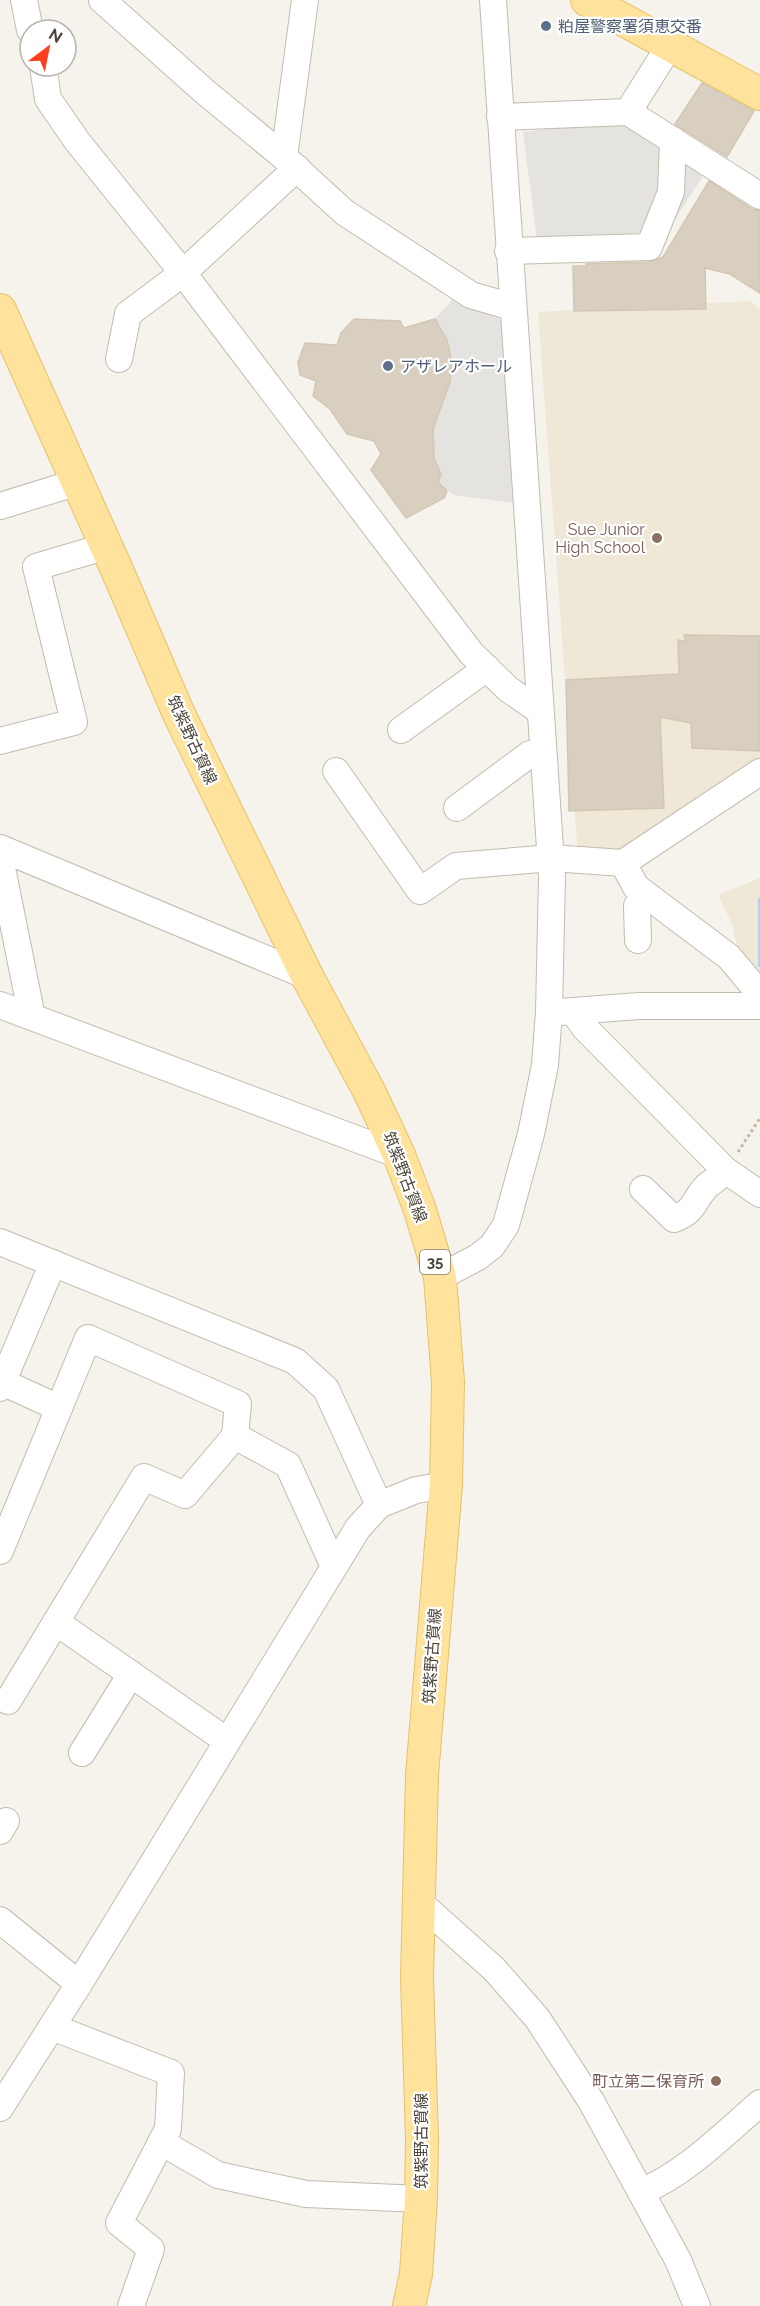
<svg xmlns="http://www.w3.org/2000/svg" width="760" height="2306" font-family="Raleway,'Noto Sans JP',sans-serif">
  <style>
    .education { fill: #efe8d6 }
    .parking { fill: #e5e3e0 }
    .water { fill: #a9d4f2 }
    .building { fill: #d8cfc1; stroke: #d3c7b4; stroke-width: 1.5 }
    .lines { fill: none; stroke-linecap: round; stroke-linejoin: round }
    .minor-casing { stroke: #c2bbae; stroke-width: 28 }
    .major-casing { stroke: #e6c16a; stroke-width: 34 }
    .path { stroke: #c4b79f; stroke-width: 3; stroke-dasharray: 3 3; stroke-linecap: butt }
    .minor { stroke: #fff; stroke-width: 26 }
    .major { stroke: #ffe39c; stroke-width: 32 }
    .service-dot { fill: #5c6f8a; stroke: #fff; stroke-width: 2 }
    .education-dot { fill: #8d6e63; stroke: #fff; stroke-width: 2 }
    .labels { text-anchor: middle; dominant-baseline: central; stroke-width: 4.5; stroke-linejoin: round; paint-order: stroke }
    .shield { fill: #fff; stroke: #817c74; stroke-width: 1.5 }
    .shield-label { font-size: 15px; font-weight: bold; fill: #4b4439 }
    .service-label { font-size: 16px; fill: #4e5e75; stroke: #fff; text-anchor: start }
    .education-label { font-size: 16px; fill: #785e54; stroke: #fff; text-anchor: end }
    .street-label { font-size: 16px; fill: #4b4439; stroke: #fff }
  </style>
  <rect width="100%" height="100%" fill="#f6f3ec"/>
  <!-- education -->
  <g class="education">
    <polygon points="750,301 760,309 760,764 621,850 578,856 538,312"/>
    <polygon points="760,878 760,985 740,962 732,924 718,895"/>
  </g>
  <!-- parking -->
  <g class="parking">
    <polygon points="604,122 624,125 704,174 659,245 539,255 523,132"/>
    <polygon points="460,296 506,323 513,503 454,495 438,482 441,474 434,458 433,429 450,382 452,363 447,340 435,319 453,299"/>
  </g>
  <!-- water -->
  <rect class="water" x="758" y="898" width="2" height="69"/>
  <!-- building -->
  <g class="building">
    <polygon points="702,83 754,111 727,157 675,124"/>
    <polygon points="709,181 752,209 760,211 760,293 730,274 705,268 706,309 574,311 573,266 586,266 586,264 649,262 663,257"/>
    <polygon points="354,319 400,321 404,328 435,319 447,340 452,363 450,382 433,429 434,458 441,474 438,482 447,491 444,498 406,518 371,470 381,454 374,441 347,434 330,409 313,396 316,381 300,375 298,362 305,343 337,345 341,333"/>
    <polygon points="684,635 760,636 760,751 692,748 691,723 660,717 664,808 569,811 566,680 679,674 678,640 686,642"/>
  </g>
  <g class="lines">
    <defs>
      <g id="minor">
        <polyline points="24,0 30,30"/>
        <polyline points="102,0 204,91 284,157 344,212 471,295 512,307"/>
        <polyline points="43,66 48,99 77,141 183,273 471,653 508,689 540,711"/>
        <polyline points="628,112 670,45"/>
        <polyline points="500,117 628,112 760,196"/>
        <polyline points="284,157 305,0"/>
        <polyline points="508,251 649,247 671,192 673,140"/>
        <polyline points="119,359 128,314 183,273 297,168"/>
        <polyline points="0,506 78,482"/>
        <polyline points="401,730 487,668"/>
        <polyline points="0,741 74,722 36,567 107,546"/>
        <polyline points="336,771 420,891 456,866 551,858 623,863 760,772"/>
        <polyline points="457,808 530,754 543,752"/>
        <polyline points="0,848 307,976"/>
        <polyline points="0,858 32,1017"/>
        <polyline points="623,863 636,887 729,957 760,994"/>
        <polyline points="638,940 637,906 646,895"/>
        <polyline points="0,1005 399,1155"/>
        <polyline points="560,1012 639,1006 760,1006"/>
        <polyline points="574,1013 585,1028 725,1170 760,1194"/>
        <path d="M643,1189L674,1219C696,1211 693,1200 707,1186C714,1180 718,1179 725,1170"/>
        <polyline points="0,1242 295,1361 326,1389 379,1505"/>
        <polyline points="440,1277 478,1257 492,1246 506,1225 531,1134 545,1065 549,1012 552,878 493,0"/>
        <polyline points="0,1381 59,1408"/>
        <polyline points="0,1388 53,1263"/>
        <polyline points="0,1551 88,1338 238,1404 235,1436 288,1465 331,1560"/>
        <polyline points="56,1622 227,1741"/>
        <polyline points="8,1701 144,1477 185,1495 235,1436"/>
        <polyline points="82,1753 131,1674"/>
        <polyline points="0,1831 6,1821"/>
        <polyline points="419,1902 494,1969 537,2018 591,2101 678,2260 697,2306"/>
        <polyline points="0,1920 79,1984"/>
        <polyline points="52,2027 171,2073 168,2129 119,2223 151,2249 131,2306"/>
        <polyline points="0,2108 79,1984 358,1528 379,1505 416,1490 446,1485"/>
        <polyline points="161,2142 218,2175 306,2194 421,2199"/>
        <path d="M641,2192C686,2173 723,2135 760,2103"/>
      </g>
      <g id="major">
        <polyline points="587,0 760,94"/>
        <polyline points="0,310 117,570 178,712 307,976 370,1093 399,1155 420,1210 440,1277 448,1382 446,1485 422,1775 417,1978 422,2138 421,2199 416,2274 409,2306"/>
      </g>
    </defs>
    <!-- minor casing -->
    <use href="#minor" class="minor-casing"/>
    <!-- major casing -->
    <use href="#major" class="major-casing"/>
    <!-- path -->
    <polyline class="path" points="738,1152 760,1118"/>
    <!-- minor -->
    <use href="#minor" class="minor"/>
    <!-- major -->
    <use href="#major" class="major"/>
  </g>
  <!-- markers -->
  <g class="service-dot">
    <circle cx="546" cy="26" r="6"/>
    <circle cx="388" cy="366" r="6"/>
  </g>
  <g class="education-dot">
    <circle cx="657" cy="538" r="6"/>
    <circle cx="716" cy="2081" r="6"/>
  </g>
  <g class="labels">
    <!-- shield labels -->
    <rect class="shield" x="420" y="1250" width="30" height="24" rx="4.5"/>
    <g class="shield-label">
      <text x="435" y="1262">35</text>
    </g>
    <!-- service labels -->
    <g class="service-label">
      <text x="558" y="26">粕屋警察署須恵交番</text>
      <text x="400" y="366">アザレアホール</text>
    </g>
    <!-- education labels -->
    <g class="education-label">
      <text x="645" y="529">Sue Junior<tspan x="645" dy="18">High School</tspan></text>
      <text x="704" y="2081">町立第二保育所</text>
    </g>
    <!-- street labels -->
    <g class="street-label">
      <text transform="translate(192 740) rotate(65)">筑紫野古賀線</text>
      <text transform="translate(405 1177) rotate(69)">筑紫野古賀線</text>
      <text transform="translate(432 1656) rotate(-86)">筑紫野古賀線</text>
      <text transform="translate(421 2141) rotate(-90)">筑紫野古賀線</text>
    </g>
  </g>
  <!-- north arrow -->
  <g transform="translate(48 48) rotate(32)"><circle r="28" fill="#ffffff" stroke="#b7b4b0" stroke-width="1.5"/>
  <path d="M0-4.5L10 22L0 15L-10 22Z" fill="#fc3f1d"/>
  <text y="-9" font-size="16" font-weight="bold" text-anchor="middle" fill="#4b4439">N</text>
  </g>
</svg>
